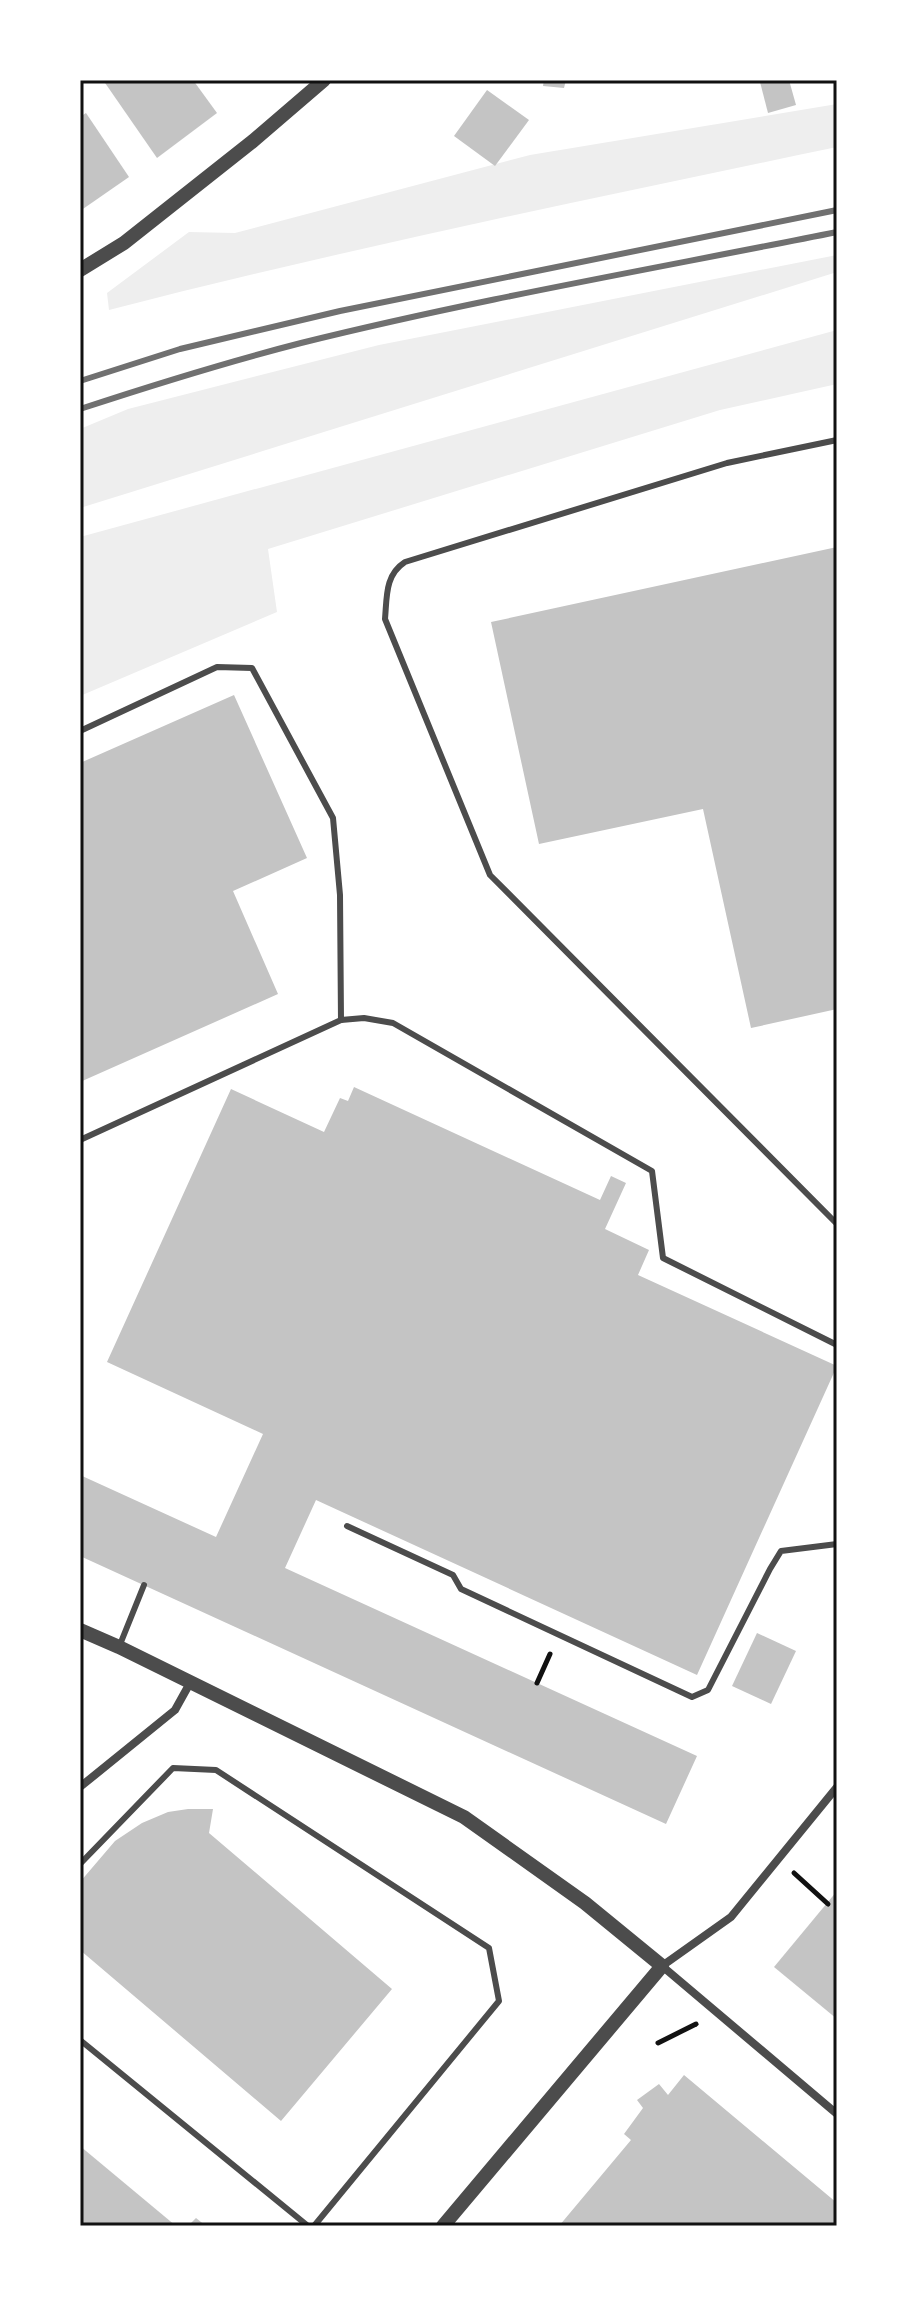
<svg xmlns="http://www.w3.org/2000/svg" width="917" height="2306" font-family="Literata,serif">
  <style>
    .green { fill: #eee }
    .building { fill: #c4c4c4 }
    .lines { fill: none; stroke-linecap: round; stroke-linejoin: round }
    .path { stroke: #111; stroke-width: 5 }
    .service { stroke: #4c4c4c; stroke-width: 6 }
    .minor { stroke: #4c4c4c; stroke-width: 8 }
    .tertiary { stroke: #4c4c4c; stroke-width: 14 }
    .rail { stroke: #707070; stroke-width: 6 }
    .neatline { fill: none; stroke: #111; stroke-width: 3 }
  </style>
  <rect width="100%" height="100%" fill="#fff"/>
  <!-- green -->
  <g class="green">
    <path d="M837,104V147C593,198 350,248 109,310L107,293L189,232L235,233L530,155Z"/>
    <polygon points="837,255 837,272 80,508 80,429 128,409 379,345"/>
    <polygon points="837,330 837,384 720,410 268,549 277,612 80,696 80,537"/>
  </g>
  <!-- building -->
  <g class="building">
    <polygon points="103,80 193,80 217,113 157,158"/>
    <polygon points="544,80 566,80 564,88 543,86"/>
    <polygon points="769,80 789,80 796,105 768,113 760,82"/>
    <polygon points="487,90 529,120 495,166 454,136"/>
    <polygon points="86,113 129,177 80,211 80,117"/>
    <polygon points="837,547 837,1009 751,1028 703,809 539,844 491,622"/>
    <polygon points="234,695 307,858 233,891 278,994 80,1082 80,763"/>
    <polygon points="354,1087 600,1200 611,1176 626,1183 605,1229 649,1250 638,1275 837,1366 697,1675 316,1500 285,1568 697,1756 666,1824 80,1556 80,1475 216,1537 263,1434 107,1362 231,1089 324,1132 340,1098 348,1101"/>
    <polygon points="757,1633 796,1651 771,1704 732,1686"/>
    <polygon points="188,1809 213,1809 209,1833 392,1989 281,2121 80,1950 80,1882 115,1841 142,1823 168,1812"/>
    <polygon points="837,1891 837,2019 774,1967"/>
    <polygon points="684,2075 837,2203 837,2226 559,2226 631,2140 624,2134 643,2108 637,2100 659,2084 668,2095"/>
    <polygon points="80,2146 176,2226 80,2226"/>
    <polygon points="196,2218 206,2226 188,2226"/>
  </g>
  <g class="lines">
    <!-- path -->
    <g class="path">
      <polyline points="537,1683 550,1654"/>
      <polyline points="794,1873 828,1904"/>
      <polyline points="658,2043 696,2024"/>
    </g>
    <!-- service -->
    <g class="service">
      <path d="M837,440L727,463L405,562C385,575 387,596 385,619L490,875L837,1224"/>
      <polyline points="80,731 217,667 252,668 333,818 340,895 341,1020"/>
      <polyline points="80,1140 341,1020 364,1018 393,1023 652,1171 663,1258 837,1345"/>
      <polyline points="347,1526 453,1575 461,1589 692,1697 708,1690 770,1569 781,1551 837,1544"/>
      <polyline points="119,1647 144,1585"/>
      <polyline points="80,1864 173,1768 216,1770 489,1948 499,2001 314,2226"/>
      <polyline points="80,2040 308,2226"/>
    </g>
    <!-- minor -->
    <g class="minor">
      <polyline points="80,1787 175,1710 190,1683"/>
      <polyline points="837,1787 731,1917 662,1966 837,2114"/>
    </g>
    <!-- tertiary -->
    <g class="tertiary">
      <polyline points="80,270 124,243 253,141 324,80"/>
      <polyline points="80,1630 119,1647 464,1817 585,1903 662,1966 443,2226"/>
    </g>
    <!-- rail -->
    <g class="rail">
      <polyline points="80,381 180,349 340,311 837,210"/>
      <path d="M80,409C153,385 227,362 301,343C478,299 658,268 837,232"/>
    </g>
  </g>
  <!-- border -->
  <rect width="917" height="2306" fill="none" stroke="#ffffff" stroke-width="164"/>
  <rect x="82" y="82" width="753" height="2142" class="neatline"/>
</svg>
